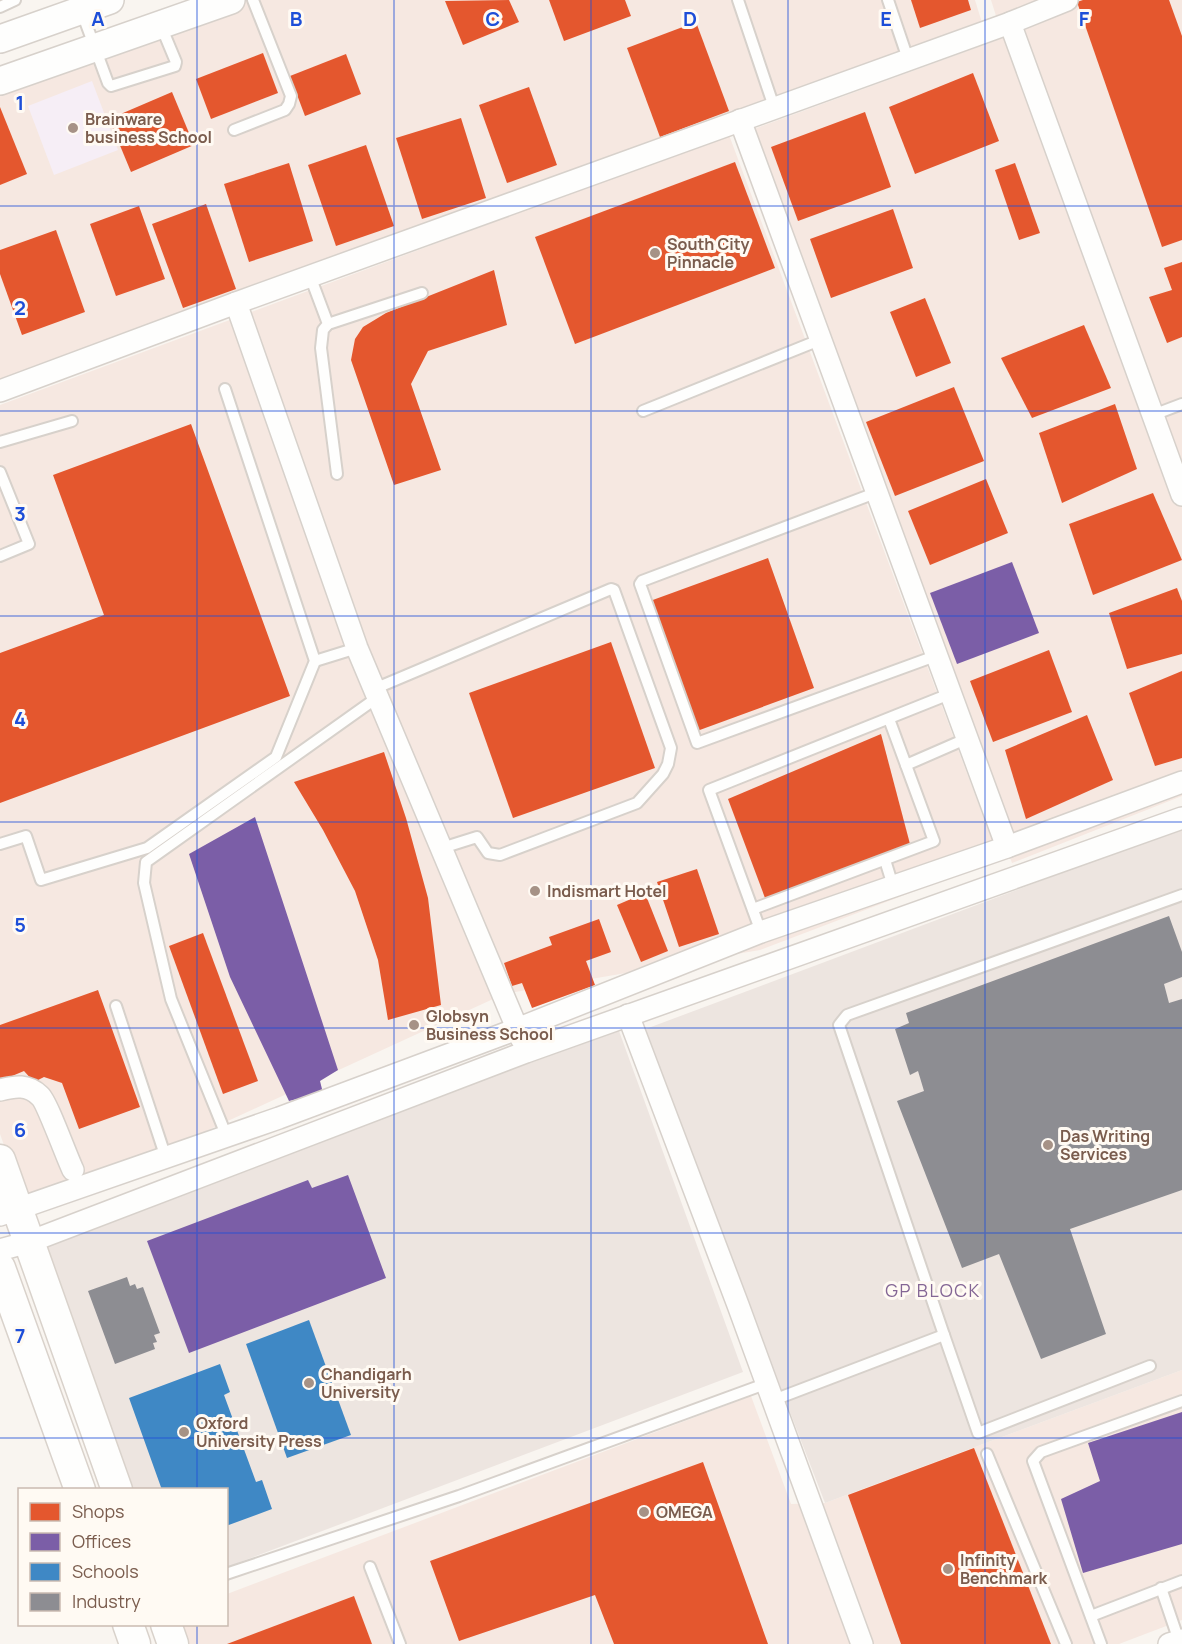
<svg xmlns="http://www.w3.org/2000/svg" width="1182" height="1644" font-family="Manrope,sans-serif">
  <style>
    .commercial { fill: #f6e8e1 }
    .industrial { fill: #ede5e0 }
    .education { fill: #f6eef6 }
    .shops { fill: #e4572e }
    .offices { fill: #7b5ea7 }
    .schools { fill: #3f88c5 }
    .industry { fill: #8d8d92 }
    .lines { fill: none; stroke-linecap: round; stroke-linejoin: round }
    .service-casing { stroke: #d7d1cb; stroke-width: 14 }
    .minor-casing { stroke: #d7d1cb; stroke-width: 24 }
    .tertiary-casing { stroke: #d7d1cb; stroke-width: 30 }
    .secondary-casing { stroke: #d9d2cb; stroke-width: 33 }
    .service { stroke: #fefefd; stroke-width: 10 }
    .minor { stroke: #fefefd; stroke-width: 21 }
    .tertiary { stroke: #fefefd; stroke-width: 27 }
    .secondary { stroke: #fefefd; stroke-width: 30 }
    .grid { fill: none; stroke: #1d4ed8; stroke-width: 1.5; stroke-opacity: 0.55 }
    .poi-dot { fill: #a69286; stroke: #fffaf3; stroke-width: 2 }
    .labels { text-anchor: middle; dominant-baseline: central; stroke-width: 6; stroke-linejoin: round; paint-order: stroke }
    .poi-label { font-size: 16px; font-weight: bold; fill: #7a5c4d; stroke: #fffaf3; text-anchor: start }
    .neighbourhood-label { font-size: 18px; letter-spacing: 1.5px; fill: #846695; stroke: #fffaf3 }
    .grid-label { font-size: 20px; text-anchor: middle; font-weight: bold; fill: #1d4ed8; stroke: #fffaf3; stroke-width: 6; stroke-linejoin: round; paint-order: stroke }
  </style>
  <rect width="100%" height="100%" fill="#f9f5f0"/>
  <!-- commercial -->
  <g class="commercial">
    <polygon points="239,0 975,0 983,26 0,385 0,86"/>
    <polygon points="991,0 1182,0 1182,796 1012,863 754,129 1003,38"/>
    <polygon points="729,135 999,859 760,950 504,994 28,1213 0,1134 0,405"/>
    <polygon points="1182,1370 1182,1620 1119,1644 188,1644 181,1625 226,1624 227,1594 751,1396 791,1504 825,1503"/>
  </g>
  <!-- industrial -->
  <g class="industrial">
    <polygon points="1182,828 1182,1370 825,1503 643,1030"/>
    <polygon points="619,1031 743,1372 227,1567 226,1490 129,1489 29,1242"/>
  </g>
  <!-- education -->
  <polygon class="education" points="92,81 118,150 54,175 28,106"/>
  <!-- shops -->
  <g class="shops">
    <polygon points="509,0 519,22 463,45 445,1"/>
    <polygon points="549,0 625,0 631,16 564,41"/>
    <polygon points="911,0 968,0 971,10 920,28"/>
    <polygon points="1083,0 1169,0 1182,36 1182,240 1162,247 1077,2"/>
    <polygon points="696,22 729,111 660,137 627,48"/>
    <polygon points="263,53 278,93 211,119 196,79"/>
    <polygon points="346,54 361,94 305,116 290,76"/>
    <polygon points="973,73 999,141 915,174 889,107"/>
    <polygon points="529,87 557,165 507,183 479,105"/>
    <polygon points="172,92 194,145 131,172 109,119"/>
    <polygon points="0,107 27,174 0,185"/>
    <polygon points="865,112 891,187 798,221 771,147"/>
    <polygon points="461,118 486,198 422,219 396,138"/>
    <polygon points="366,145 394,226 336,246 308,165"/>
    <polygon points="735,162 775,268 575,344 535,237"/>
    <polygon points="289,163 313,241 249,262 224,184"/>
    <polygon points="1015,163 1040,233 1019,240 995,170"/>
    <polygon points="206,204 236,289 183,308 152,224"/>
    <polygon points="139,206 165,279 116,296 90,224"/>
    <polygon points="893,209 913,268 831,298 810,239"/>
    <polygon points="56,230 85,312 22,335 0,274 0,250"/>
    <polygon points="1182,262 1182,337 1167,343 1149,297 1172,290 1164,268"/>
    <polygon points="494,270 507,325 428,351 411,384 441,470 394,485 351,360 355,339 363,327 386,313"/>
    <polygon points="925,298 951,363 916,377 890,312"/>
    <polygon points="1084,325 1111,388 1032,418 1001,358"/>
    <polygon points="954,387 984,461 895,496 866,422"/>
    <polygon points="1115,404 1137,469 1062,503 1039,433"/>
    <polygon points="191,424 290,696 0,803 0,653 104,615 53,475"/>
    <polygon points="986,479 1008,533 930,565 908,511"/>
    <polygon points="1153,493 1182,560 1093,595 1069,524"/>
    <polygon points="768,558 814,688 697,731 650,601"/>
    <polygon points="1177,588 1182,601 1182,654 1127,669 1109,613"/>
    <polygon points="611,642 655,768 513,818 469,693"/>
    <polygon points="1049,650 1072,712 993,742 970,681"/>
    <polygon points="1182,671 1182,758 1155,766 1129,693"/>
    <polygon points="1087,715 1113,780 1026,819 1005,750"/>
    <polygon points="881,734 910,844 765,898 728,799"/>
    <polygon points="384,752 406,818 428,898 441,1005 388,1020 378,960 355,891 323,830 294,782"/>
    <polygon points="697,869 719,934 679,947 657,882"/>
    <polygon points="645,893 668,951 641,962 617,905"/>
    <polygon points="599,919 611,952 586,961 595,985 532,1008 522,983 512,986 504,963 552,945 549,937"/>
    <polygon points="203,933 258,1081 223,1094 169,946"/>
    <polygon points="98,990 140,1107 79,1129 62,1083 44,1077 34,1082 24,1071 0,1081 0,1025"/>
    <polygon points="974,1448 1051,1644 901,1644 848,1495"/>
    <polygon points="703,1462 768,1644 614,1644 595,1595 459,1641 430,1561"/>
    <polygon points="354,1596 372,1644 227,1644"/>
  </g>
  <!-- offices -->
  <g class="offices">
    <polygon points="1012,562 1039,633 957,664 930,593"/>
    <polygon points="255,817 338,1070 320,1081 323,1093 289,1101 230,977 189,854"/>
    <polygon points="348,1175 386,1278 189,1353 147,1241 308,1180 312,1188"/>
    <polygon points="1182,1412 1182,1544 1083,1573 1061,1499 1100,1481 1088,1443"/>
  </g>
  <!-- schools -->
  <g class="schools">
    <polygon points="309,1320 351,1435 287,1458 246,1344"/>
    <polygon points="220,1364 230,1392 224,1395 256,1482 262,1480 272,1509 226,1526 226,1490 162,1490 129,1398"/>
  </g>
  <!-- industry -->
  <g class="industry">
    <polygon points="1169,916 1182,952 1182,977 1164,984 1169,1003 1182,999 1182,1190 1070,1229 1106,1334 1041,1359 999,1254 962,1268 897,1101 924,1091 918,1071 910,1075 895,1029 909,1023 906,1013"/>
    <polygon points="127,1277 130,1286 135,1284 137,1289 143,1287 160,1333 154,1335 157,1342 153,1343 155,1349 115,1364 88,1291"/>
  </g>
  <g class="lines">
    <defs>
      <g id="service">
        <polyline points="738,0 774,107"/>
        <polyline points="888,0 908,59"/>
        <polyline points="0,7 15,0"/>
        <polyline points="81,10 108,83 111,86 175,66 176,62 161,26"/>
        <polyline points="234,130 285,110 289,104 291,96 253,0"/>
        <polyline points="310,276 328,324 323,330 321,348 337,474"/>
        <polyline points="328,324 422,293"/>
        <polyline points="643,411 822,339"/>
        <polyline points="1153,415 1182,404"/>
        <polyline points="0,442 72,421"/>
        <polyline points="0,472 29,544 0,556"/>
        <polyline points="878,492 642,581 640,584 697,743 938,655"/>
        <polyline points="315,661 357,648"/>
        <polyline points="374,689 611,589 614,590 671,748 668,764 663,774 637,803 500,855 488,853 477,837 442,848"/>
        <polyline points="906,765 968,738"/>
        <polyline points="0,844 26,836 41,880 147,848 276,757 315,661 225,389"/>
        <polyline points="885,860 893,886"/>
        <polyline points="753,909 934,841 889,719"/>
        <polyline points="761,932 709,790 952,693"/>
        <polyline points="116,1006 166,1158"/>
        <polyline points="227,1137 171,999 144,883 146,862 378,697"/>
        <polyline points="944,1335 978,1433 1150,1366"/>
        <polyline points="771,1401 944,1335 839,1025 847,1015 1182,895"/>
        <polyline points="987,1454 1066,1644"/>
        <polyline points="370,1567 400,1644"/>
        <polyline points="226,1574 459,1496 765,1384"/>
        <polyline points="1161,1588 1179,1641"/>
        <polyline points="1091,1616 1182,1581"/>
        <polyline points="1101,1644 1033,1461 1041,1452 1182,1401"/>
      </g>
      <g id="minor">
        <polyline points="1010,23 1182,495"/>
        <polyline points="740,120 1007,847"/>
        <polyline points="236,303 357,648 522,1040"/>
        <polyline points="0,391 236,303 1010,23 1067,0"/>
        <polyline points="628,1015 738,1305 862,1644"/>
        <path d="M0,1090C15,1086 28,1084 40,1096C47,1102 67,1158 73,1170"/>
        <polyline points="0,1215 279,1118 517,1029 761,932 1007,847 1182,782"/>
        <polyline points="0,1250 29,1242 526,1052 1182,818"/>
        <polyline points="1169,1644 1182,1640"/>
      </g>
      <g id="tertiary">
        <polyline points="0,39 110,0"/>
        <polyline points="0,81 231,0"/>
      </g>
      <g id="secondary">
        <polyline points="0,1160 117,1490"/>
        <polyline points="0,1268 80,1490"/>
        <polyline points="128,1624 135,1644"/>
        <polyline points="166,1624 173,1644"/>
      </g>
    </defs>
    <!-- service casing -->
    <use href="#service" class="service-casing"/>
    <!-- minor casing -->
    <use href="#minor" class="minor-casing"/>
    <!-- tertiary casing -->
    <use href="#tertiary" class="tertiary-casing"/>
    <!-- secondary casing -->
    <use href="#secondary" class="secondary-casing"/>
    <!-- service -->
    <use href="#service" class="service"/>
    <!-- minor -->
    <use href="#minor" class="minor"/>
    <!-- tertiary -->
    <use href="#tertiary" class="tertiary"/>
    <!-- secondary -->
    <use href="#secondary" class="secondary"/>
  </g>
  <!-- grid -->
  <path class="grid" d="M197,0V1490M394,0V1644M591,0V1644M788,0V1644M985,0V1644M0,206H1182M0,411H1182M0,616H1182M0,822H1182M0,1028H1182M0,1233H1182M0,1438H1182M197,1624V1644"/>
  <!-- markers -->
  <g class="poi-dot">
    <circle cx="73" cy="128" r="6"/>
    <circle cx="655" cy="253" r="6"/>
    <circle cx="535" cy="891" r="6"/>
    <circle cx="414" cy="1025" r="6"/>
    <circle cx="1048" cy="1145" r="6"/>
    <circle cx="309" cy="1383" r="6"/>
    <circle cx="184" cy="1432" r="6"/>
    <circle cx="644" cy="1512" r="6"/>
    <circle cx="948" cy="1569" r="6"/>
  </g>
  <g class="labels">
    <!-- poi labels -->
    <g class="poi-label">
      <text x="85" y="119">Brainware<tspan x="85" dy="18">business School</tspan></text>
      <text x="667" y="244">South City<tspan x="667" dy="18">Pinnacle</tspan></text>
      <text x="547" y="891">Indismart Hotel</text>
      <text x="426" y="1016">Globsyn<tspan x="426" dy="18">Business School</tspan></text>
      <text x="1060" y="1136">Das Writing<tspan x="1060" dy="18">Services</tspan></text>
      <text x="321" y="1374">Chandigarh<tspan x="321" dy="18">University</tspan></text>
      <text x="196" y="1423">Oxford<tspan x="196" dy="18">University Press</tspan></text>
      <text x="656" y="1512">OMEGA</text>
      <text x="960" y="1560">Infinity<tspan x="960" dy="18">Benchmark</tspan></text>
    </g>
    <!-- neighbourhood labels -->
    <g class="neighbourhood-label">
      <text x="933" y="1290">GP BLOCK</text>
    </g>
  </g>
  <g class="grid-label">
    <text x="98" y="26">A</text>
    <text x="296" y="26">B</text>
    <text x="493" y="26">C</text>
    <text x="690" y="26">D</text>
    <text x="886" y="26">E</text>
    <text x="1084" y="26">F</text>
    <text x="20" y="110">1</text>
    <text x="20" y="315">2</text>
    <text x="20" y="521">3</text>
    <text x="20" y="726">4</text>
    <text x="20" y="932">5</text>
    <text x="20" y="1137">6</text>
    <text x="20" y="1343">7</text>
  </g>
  <!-- legend -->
  <rect x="18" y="1488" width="210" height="138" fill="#fffaf3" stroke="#cabbb1" stroke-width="1.5"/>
  <rect x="30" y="1503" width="30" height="18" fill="#e4572e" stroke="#cabbb1" stroke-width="1.5"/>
  <text x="72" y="1518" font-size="18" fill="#7a5c4d">Shops</text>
  <rect x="30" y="1533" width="30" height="18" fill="#7b5ea7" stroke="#cabbb1" stroke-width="1.5"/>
  <text x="72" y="1548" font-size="18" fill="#7a5c4d">Offices</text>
  <rect x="30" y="1563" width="30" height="18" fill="#3f88c5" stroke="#cabbb1" stroke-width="1.5"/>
  <text x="72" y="1578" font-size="18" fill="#7a5c4d">Schools</text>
  <rect x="30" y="1593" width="30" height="18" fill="#8d8d92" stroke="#cabbb1" stroke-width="1.5"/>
  <text x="72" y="1608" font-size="18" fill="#7a5c4d">Industry</text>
</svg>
